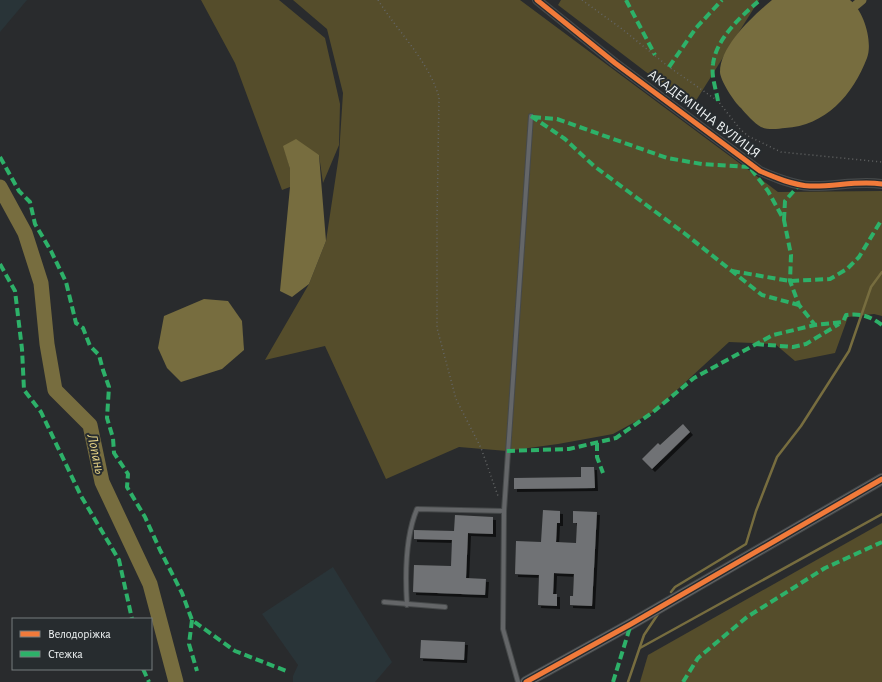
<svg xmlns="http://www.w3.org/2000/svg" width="882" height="682" font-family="'Alegreya Sans',sans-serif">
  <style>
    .built { fill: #293438 }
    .green { fill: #554d2b }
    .water { fill: #776d3f }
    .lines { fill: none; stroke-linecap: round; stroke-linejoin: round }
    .stream { stroke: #776d3f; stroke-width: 2.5 }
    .canal { stroke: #776d3f; stroke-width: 9 }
    .river { stroke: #776d3f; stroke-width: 15 }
    .building { fill: #707274; filter: url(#shadow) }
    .service-casing { stroke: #46494a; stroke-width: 6 }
    .minor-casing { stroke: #46494a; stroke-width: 10 }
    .tertiary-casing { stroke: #46494a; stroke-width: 12 }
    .path { stroke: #646666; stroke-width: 1.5; stroke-dasharray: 1 3; stroke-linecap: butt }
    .service { stroke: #646668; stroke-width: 4 }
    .minor { stroke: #646668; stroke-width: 8 }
    .tertiary { stroke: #646668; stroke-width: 10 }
    .quiet { stroke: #2db169; stroke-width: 4; stroke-dasharray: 8 4; stroke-linecap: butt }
    .cycleway-casing { stroke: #272c2f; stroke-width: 8 }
    .cycleway { stroke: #f17a3a; stroke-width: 5 }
    .labels { text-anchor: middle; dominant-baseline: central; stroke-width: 4; stroke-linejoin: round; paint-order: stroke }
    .street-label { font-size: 14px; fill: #eff3f4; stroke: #272c2f }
    .water-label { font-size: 15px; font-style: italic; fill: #e8d486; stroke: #272c2f }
  </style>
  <defs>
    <filter id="shadow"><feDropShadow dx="3" dy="3" stdDeviation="0" flood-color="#0009"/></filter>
  </defs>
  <rect width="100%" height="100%" fill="#292b2d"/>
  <!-- built -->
  <g class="built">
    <polygon points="0,0 27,0 0,32"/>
    <polygon points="333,567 392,662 375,682 293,682 293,676 298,665 262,614"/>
  </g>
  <!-- green -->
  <g class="green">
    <polygon points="201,0 279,0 325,38 340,104 339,145 323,183 319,155 284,146 290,169 290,187 282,190 235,63"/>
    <polygon points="293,0 520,0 778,192 882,191 882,316 874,314 848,317 835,353 795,361 775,344 729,342 653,412 613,434 558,444 507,451 459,447 386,479 325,346 265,360 309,284 326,241 339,155 343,93 327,29"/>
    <polygon points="561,0 759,0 692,107 558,5"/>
    <polygon points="882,523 882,682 640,682 648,655"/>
  </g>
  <!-- water -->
  <g class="water">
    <path d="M772,0H850C864,11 873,42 867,58C853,95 825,126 785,128C778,129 767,130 761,127C754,123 746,114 741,108C734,102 720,80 720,72C720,46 754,15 772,0Z"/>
    <polygon points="296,139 319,155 326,241 309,284 292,297 280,291 290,187 290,169 283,146"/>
    <polygon points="204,299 228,301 242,321 244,350 222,369 181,382 167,368 158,348 164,316"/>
  </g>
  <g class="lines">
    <!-- stream -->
    <g class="stream">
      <polyline points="671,592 675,587 746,544 756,511 777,457 801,426 849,351 871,287 882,272"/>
      <polyline points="640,648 882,514"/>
      <polyline points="628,682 644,635 658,614"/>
    </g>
    <!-- canal -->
    <polyline class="canal" points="856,5 862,0"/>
    <!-- river -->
    <polyline class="river" points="0,187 25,233 41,283 47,344 55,390 90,425 102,482 150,584 176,682"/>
  </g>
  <!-- building -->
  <g class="building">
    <polygon points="683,424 690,432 652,469 642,459 658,443 660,445"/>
    <polygon points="581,467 594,467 595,488 514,489 514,478 581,477"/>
    <polygon points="543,510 560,511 560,523 557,523 556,542 576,543 577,523 573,523 573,511 597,512 592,606 570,605 570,596 573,596 574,574 554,573 553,594 557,594 557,606 538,605 539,575 515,574 516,541 541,542"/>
    <polygon points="455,515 493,517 493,534 468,533 466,578 486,579 485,595 413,592 414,565 451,566 452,540 414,539 414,530 454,531"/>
    <polygon points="421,640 465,642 464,660 420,658"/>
  </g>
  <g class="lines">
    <defs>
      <g id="service">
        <polyline points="384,602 445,607"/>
        <path d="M407,605C405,573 405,537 417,509L504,511"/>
        <polyline points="518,682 503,629 504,511 531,116"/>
      </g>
      <path id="minor" d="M537,0L615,63L760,171C776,178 793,185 810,186C834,187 858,180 882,184"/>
      <polyline id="tertiary" points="526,682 631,624 882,479"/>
    </defs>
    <!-- service casing -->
    <use href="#service" class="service-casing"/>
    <!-- minor casing -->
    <use href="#minor" class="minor-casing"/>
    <!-- tertiary casing -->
    <use href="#tertiary" class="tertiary-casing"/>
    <!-- path -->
    <g class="path">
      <path d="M378,0C398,32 428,60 439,97L437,218V328L456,399L481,448L498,496"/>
      <polyline points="582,0 622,29 669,67 718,101 740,129 748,136 781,152 882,162"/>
    </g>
    <!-- service -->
    <use href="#service" class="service"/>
    <!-- minor -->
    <use href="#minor" class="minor"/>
    <!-- tertiary -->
    <use href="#tertiary" class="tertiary"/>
    <!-- quiet -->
    <g class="quiet">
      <polyline points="626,0 655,55"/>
      <polyline points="669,67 696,28 722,0"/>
      <path d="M718,101C716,89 711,76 713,64C716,39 741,16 760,0"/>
      <polyline points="531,116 565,139 594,166 684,233 762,295 799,305"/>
      <polyline points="533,117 557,119 667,158 702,164 749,167"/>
      <polyline points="0,157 19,191 30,202 35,224 51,251 66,282 76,323 83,328 90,346 99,355 103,370 109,387 107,418 113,438 114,453 128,474 127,487 145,517 160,550 182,593 192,620 235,651 289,672"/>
      <polyline points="751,169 768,191 784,220 791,255 790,281 799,305 815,325"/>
      <polyline points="784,220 785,201 800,184"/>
      <polyline points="0,264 15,291 22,349 24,390 41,412 81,496 119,560 132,619"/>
      <polyline points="732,271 790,281 830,279 847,269 859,257 882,219"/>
      <polyline points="756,344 793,347 806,344 839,324"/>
      <polyline points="597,443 597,457 603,473"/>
      <path d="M507,451L569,449L616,438L653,412L694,378L773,335L815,325L843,322L846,315C860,313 870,316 882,325"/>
      <polyline points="192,620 189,644 197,671"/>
      <polyline points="143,669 149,682"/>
      <polyline points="613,682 631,624"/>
      <polyline points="683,682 698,658 747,617 825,568 882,542"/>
    </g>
    <defs>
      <g id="cycleway">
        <path d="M537,0L615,63L760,171C776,178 793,185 810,186C834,187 858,180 882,184"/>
        <polyline points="526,682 631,624 882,479"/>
      </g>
    </defs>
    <!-- cycleway casing -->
    <use href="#cycleway" class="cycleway-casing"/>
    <!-- cycleway -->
    <use href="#cycleway" class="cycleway"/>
  </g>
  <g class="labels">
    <!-- street labels -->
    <g class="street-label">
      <text transform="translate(704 114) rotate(37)">АКАДЕМІЧНА ВУЛИЦЯ</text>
    </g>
    <!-- water labels -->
    <g class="water-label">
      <text transform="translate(96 454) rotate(78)">Лопань</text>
    </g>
  </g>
  <!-- legend -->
  <rect x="12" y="618" width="140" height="52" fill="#272c2f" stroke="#777c7e"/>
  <rect x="20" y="631" width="20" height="6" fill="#f17a3a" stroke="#777c7e"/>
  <text x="48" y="638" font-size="12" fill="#eff3f4">Велодоріжка</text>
  <rect x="20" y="651" width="20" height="6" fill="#2db169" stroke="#777c7e"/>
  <text x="48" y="658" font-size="12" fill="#eff3f4">Стежка</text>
</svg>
